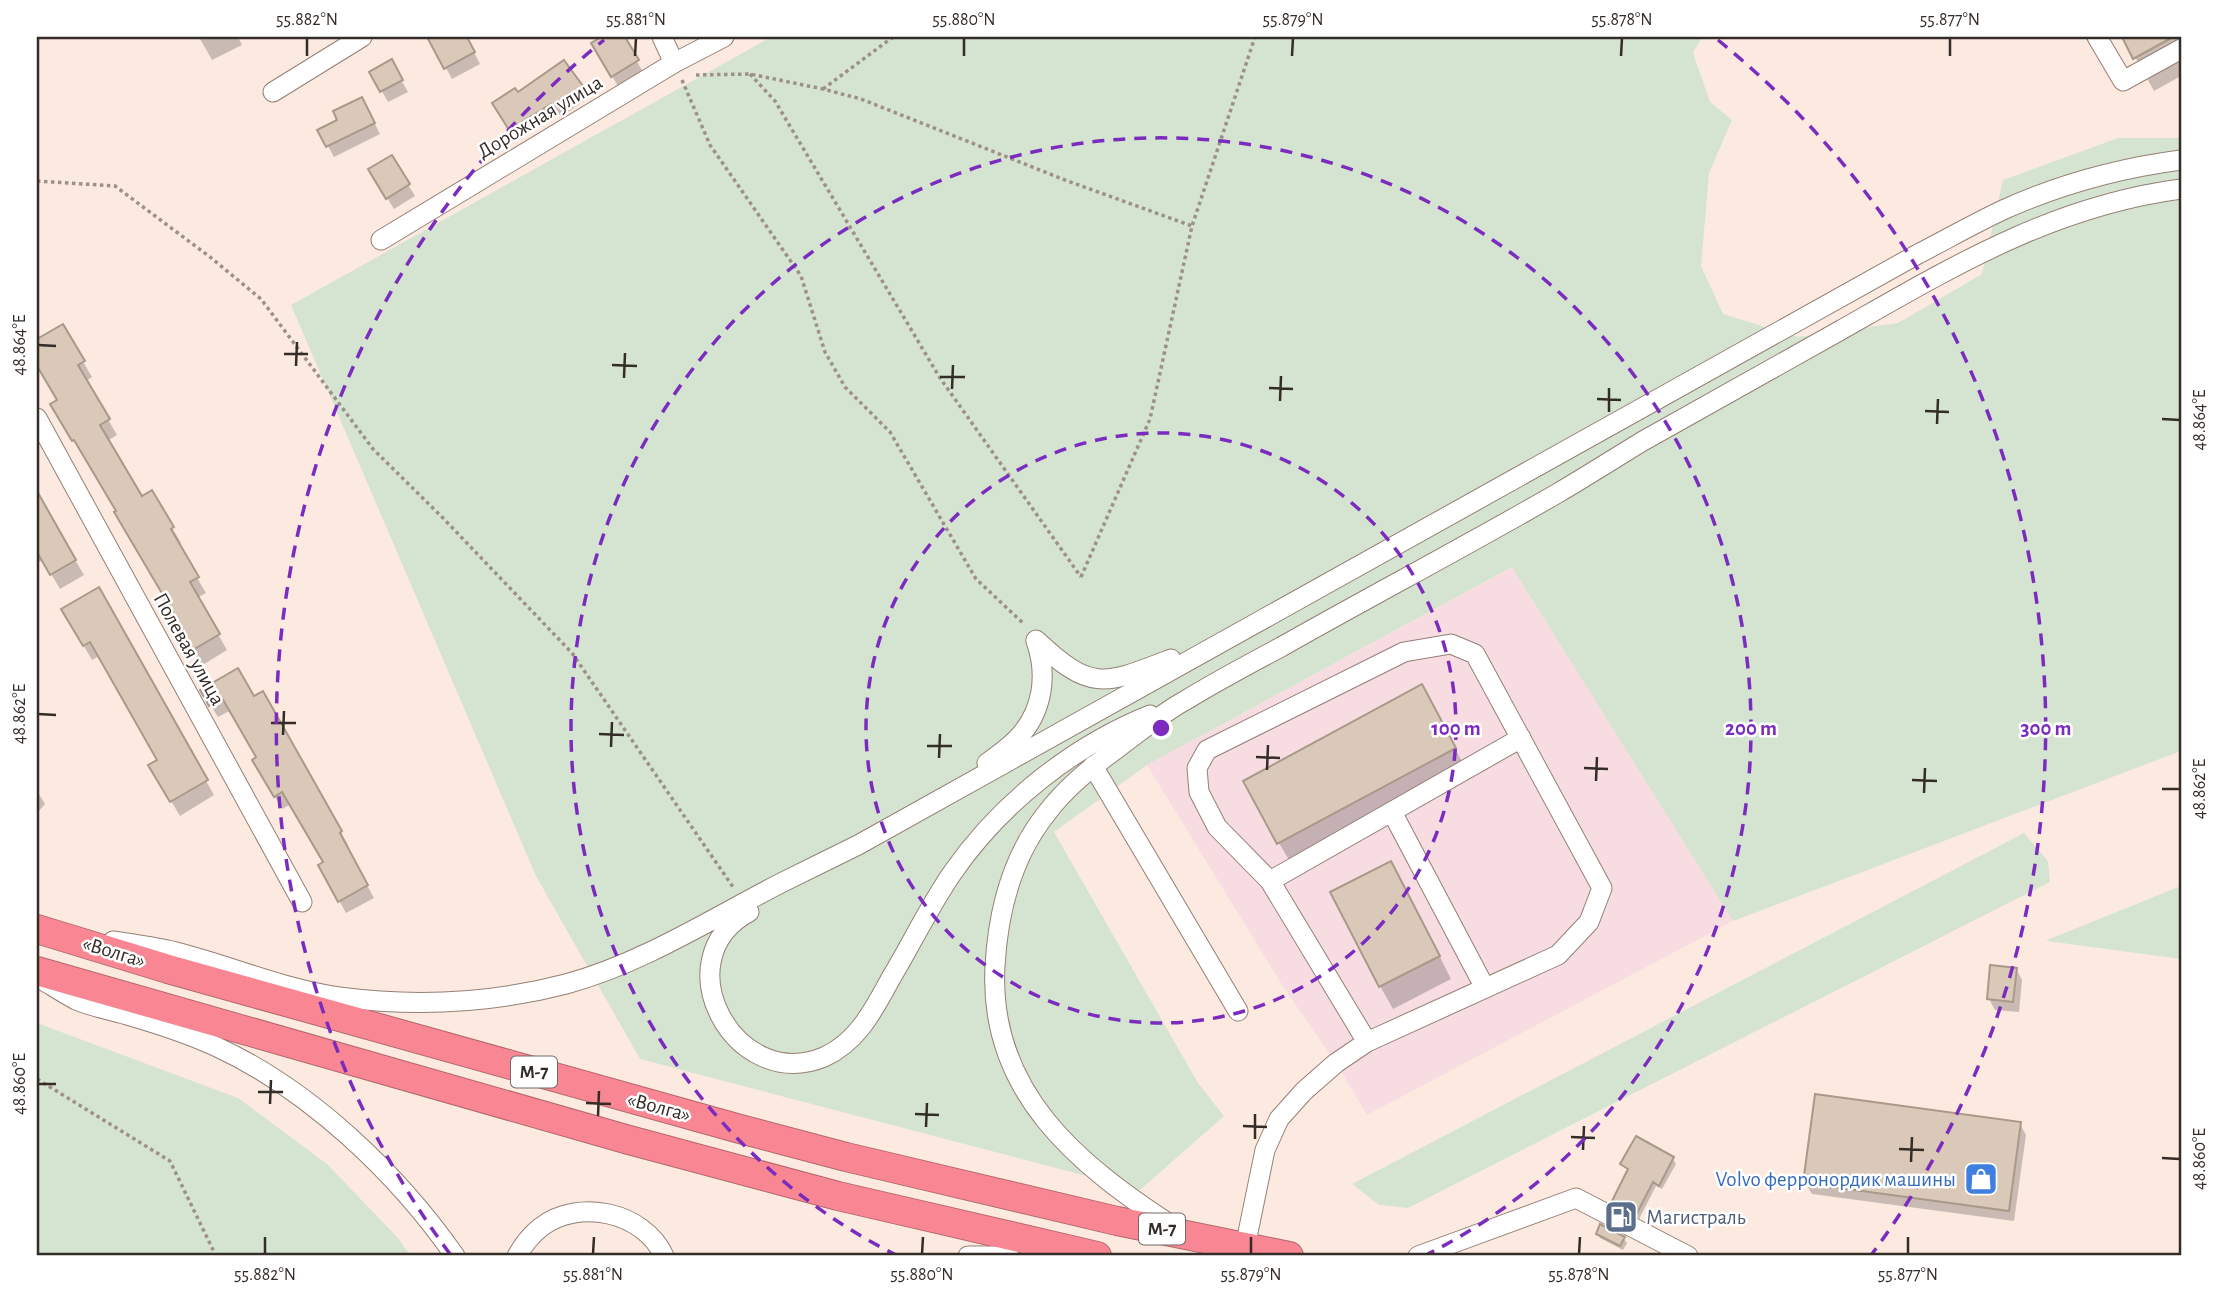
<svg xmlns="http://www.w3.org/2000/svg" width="2218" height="1293" font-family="'Alegreya Sans',sans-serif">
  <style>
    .commercial { fill: #f7dce2 }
    .green { fill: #d5e4d0 }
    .shadow { fill: #0003 }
    .building { fill: #dac9b8; stroke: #a99989; stroke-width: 2 }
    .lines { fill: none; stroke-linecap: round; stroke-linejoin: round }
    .minor-casing { stroke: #947f74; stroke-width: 21 }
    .highway-casing { stroke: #b3676d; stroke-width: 30 }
    .path { stroke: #9d9088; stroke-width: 3.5; stroke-dasharray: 3.5 3.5; stroke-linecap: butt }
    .minor { stroke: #fff; stroke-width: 19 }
    .highway { stroke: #f88793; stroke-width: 28 }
    .ticks { fill: none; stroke: #342c27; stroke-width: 2.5 }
    .ring { fill: none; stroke: #7b2cbf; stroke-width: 3.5; stroke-dasharray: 12 9 }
    .labels { text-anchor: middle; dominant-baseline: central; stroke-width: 5; stroke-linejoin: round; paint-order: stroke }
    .shield { fill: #fff; stroke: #716b68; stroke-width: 2 }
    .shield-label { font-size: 19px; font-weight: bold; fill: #342c27 }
    .street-label { font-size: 21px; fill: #342c27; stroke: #fff }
    .shop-label { font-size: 21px; fill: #366cbe; stroke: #fff; text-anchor: end }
    .service-label { font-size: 21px; fill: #4e5e75; stroke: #fff; text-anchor: start }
    .centre { fill: #7b2cbf; stroke: #fff; stroke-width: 3.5 }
    .ring-label { font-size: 21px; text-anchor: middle; font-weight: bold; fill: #7b2cbf; stroke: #fff; stroke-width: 5; stroke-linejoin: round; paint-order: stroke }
    .neatline { fill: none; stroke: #342c27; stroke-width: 2.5 }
    .ticks-label { font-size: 18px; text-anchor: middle; fill: #342c27 }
  </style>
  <rect width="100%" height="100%" fill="#fceae0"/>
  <!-- commercial -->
  <polygon class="commercial" points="1513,567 1733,921 1367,1115 1336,1063 1284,988 1147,765"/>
  <!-- green -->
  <g class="green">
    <polygon points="771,37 1702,37 1693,53 1710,102 1732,120 1709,173 1701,266 1723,314 1798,337 1898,323 1982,274 2003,180 2118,138 2181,138 2181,751 1733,921 1512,567 1147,765 1054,832 1198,1083 1224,1116 1140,1190 640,1059 536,876 291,305"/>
    <polygon points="2024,833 2048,861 2050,882 1408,1208 1379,1205 1352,1184"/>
    <polygon points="2181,886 2181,959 2047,941 2047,940"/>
    <polygon points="37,1023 238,1098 327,1164 397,1237 411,1256 37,1256"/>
  </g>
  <!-- shadow -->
  <g class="shadow">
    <polygon points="199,37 238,37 242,45 212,60"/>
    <polygon points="429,37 466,37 480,64 452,79"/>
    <polygon points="604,37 623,37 643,72 621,91 593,44"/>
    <polygon points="2124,37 2181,37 2181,76 2154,91"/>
    <polygon points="391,62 408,92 388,102 371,72"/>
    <polygon points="564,62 588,98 561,117 559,114 517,140 494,103 517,95"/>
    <polygon points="368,110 380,134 334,157 320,131"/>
    <polygon points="391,157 415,196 394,209 370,170"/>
    <polygon points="62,326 92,377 86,381 117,435 107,441 141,498 151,492 181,543 178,545 206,593 197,598 227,650 201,666 172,615 175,613 84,454 82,455 52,404 59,400 37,363 37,341"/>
    <polygon points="37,495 84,575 60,589 43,560 37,563"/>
    <polygon points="98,589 214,795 180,816 150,766 160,760 99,656 92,660 63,610"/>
    <polygon points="202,691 254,698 263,693 348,845 346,846 374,898 346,913 320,865 325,862 291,804 282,809 254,761 259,758 231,710 218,717"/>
    <polygon points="1434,709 1467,771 1292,865 1279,843"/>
    <polygon points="37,791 45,804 37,813"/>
    <polygon points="1404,885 1451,979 1393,1009 1380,986"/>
    <polygon points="2016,969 2022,980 2019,1012 1995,1010 1989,999"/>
    <polygon points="2020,1124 2026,1135 2014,1221 1812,1194 1805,1182"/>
    <polygon points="1673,1159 1676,1164 1662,1189 1656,1186 1639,1219 1616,1207 1613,1202 1629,1171 1622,1164"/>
    <polygon points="1598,1234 1624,1239 1627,1243 1623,1250 1600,1238"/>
  </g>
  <!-- building -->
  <g class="building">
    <polygon points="427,37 467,37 475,52 444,69"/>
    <polygon points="601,37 625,37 639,60 611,77 591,43"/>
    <polygon points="2122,37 2173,37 2133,59"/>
    <polygon points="392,59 403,80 380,92 369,72"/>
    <polygon points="564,60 583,86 554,107 551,104 509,130 492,103 515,88 518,92"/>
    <polygon points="362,97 375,123 326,147 317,130 337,120 333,111"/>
    <polygon points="392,155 410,184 386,199 368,169"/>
    <polygon points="63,324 85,361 78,365 110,419 100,425 142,496 152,490 174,527 171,529 199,577 190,582 220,634 191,651 169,614 173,612 114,512 116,511 74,440 72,441 50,404 57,400 37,366 37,339"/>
    <polygon points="37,491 76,560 50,575 37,552"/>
    <polygon points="99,587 208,780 170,802 148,765 157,760 90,642 83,646 61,609"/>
    <polygon points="238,668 254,696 263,691 342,831 340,833 368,885 338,902 318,865 323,862 282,792 274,797 252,760 256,757 222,698 209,706 200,690"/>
    <polygon points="1422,684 1456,748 1277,844 1243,781"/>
    <polygon points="1391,861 1440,956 1379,987 1330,892"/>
    <polygon points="1990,965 2017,968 2013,1002 1987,999"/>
    <polygon points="1815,1094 2021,1122 2009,1211 1803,1183"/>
    <polygon points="1636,1136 1674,1157 1659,1186 1653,1182 1636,1215 1611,1203 1628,1169 1620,1164"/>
    <polygon points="1600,1224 1625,1237 1620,1246 1596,1234"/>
  </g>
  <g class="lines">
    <defs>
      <g id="minor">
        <polyline points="662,37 674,63"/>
        <polyline points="2097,37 2123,81 2181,49"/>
        <polyline points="273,92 362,37"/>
        <polyline points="381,240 674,63 724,37"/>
        <polyline points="37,418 302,902"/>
        <path d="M1036,640C1091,692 1104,685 1171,659"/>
        <path d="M987,763C997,756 1008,748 1017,739C1043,712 1048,675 1036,641"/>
        <polyline points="1093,766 1238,1011"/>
        <polyline points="1392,812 1485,988"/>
        <polyline points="1270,881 1521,738"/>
        <path d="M749,912C662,959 735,1094 824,1057C858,1042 874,1009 891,978C912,943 930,905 953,872C1001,803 1073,746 1150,715"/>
        <path d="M113,941C134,944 155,947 176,952C231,966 283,989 339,997C414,1007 493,1003 566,984C643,963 711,919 781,883C807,870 832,858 858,845L1918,254C1947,239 1975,223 2005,209C2061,184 2120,168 2181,160"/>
        <path d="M44,981C54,987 65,994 76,1000C92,1007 111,1010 127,1015C158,1024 189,1034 217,1047C310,1090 397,1173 455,1256"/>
        <path d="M1174,1227C1078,1165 988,1092 995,966C998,912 1012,857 1046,814C1066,787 1092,767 1119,747C1141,731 1162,713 1186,700C1217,681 1249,664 1281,647C1373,595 1466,546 1558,493C1587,476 1615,458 1643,441C1709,404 1775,367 1841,330C1952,267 2052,206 2181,189"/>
        <polyline points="1245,1247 1265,1150 1279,1119 1304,1091 1336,1063 1367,1042 1558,955 1589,922 1602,888 1475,654 1451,644 1404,652 1207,750 1197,768 1199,792 1217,827 1270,881 1367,1042"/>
        <path d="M517,1256C523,1245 531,1235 541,1227C579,1198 644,1212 664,1256"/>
        <polyline points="968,1256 1009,1256"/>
        <polyline points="1418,1256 1576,1198 1688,1256"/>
      </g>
      <g id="highway">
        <polyline points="37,929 168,969 740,1129 846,1157 1117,1221 1289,1256"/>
        <polyline points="37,971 629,1140 838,1196 1097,1256"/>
      </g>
    </defs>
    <!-- minor casing -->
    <use href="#minor" class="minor-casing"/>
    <!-- highway casing -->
    <use href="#highway" class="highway-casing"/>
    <!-- path -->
    <g class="path">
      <polyline points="750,74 775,101 940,378 1081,577"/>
      <polyline points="696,75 750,74 823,89 861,99 1065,180 1192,226"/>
      <polyline points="682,80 710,145 801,276 825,352 845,387 890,432 976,579 1024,624"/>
      <polyline points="823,89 893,37"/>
      <polyline points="37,181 115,186 210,257 261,299 373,449 442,517 572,653 733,887"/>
      <polyline points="1081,577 1150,419 1192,226 1255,37"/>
      <polyline points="37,1079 170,1161 216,1256"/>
    </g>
    <!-- minor -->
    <use href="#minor" class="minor"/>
    <!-- highway -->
    <use href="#highway" class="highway"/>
  </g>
  <!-- ticks -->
  <path class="ticks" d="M307,56V38M635,56L636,38M964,56V38M1292,56L1293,38M1621,56L1622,38M1950,56V38M38,345L56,346M284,354H308M612,365L637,366M296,366L297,342M940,377H965M624,378L625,353M1269,388L1293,389M952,389L953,365M1597,399L1621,400M1280,401L1281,376M1925,411L1949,412M1609,412V388M2162,419L2180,420M1937,424L1938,399M38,714L56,715M271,723H296M599,734L624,735M283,735L284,711M927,746H952M611,747L612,722M1256,757L1280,758M939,758L940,734M1584,768L1608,769M1267,770L1268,745M1912,780L1937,781M1596,781L1597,757M2162,789H2180M1924,793L1925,768M38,1084H56M258,1092H283M586,1103L611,1104M270,1104L271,1080M915,1114L939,1115M598,1116L599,1091M1243,1126L1267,1127M926,1127L927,1103M1571,1137L1595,1138M1255,1139V1114M1899,1149L1924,1150M1583,1150L1584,1126M2162,1158L2180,1159M1911,1162L1912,1137M265,1254V1237M593,1254L594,1237M922,1254L923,1237M1251,1254V1237M1579,1254L1580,1237M1908,1254V1237"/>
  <!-- distance rings -->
  <g class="ring">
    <circle cx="1161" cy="728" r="295"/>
    <path d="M898 1256A590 590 0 1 1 1424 1256"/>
    <path d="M450 1254A885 885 0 0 1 604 40M1718 40A885 885 0 0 1 1872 1254"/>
  </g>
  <!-- icons -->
  <defs>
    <symbol id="shop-square" viewBox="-11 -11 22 22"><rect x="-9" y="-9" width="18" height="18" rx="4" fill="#3f7fe0" stroke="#fff"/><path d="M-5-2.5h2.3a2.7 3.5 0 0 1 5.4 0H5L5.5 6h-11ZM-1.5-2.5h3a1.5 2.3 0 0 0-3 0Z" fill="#fff"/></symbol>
    <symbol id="fuel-square" viewBox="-11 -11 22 22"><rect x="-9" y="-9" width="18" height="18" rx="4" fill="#5c6f8a" stroke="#fff"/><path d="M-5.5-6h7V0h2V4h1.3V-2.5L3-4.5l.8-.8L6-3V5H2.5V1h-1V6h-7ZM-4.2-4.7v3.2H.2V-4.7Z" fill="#fff"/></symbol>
  </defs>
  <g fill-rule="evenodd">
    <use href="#shop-square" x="1962" y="1160" width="38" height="38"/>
    <use href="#fuel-square" x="1602" y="1198" width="38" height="38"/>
  </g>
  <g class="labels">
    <!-- shield labels -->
    <g class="shield">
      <rect x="511" y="1056.5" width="46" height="31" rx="5"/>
      <rect x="1139" y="1213.5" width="46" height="31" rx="5"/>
    </g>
    <g class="shield-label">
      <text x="534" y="1072">М-7</text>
      <text x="1162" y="1229">М-7</text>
    </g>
    <!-- street labels -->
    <g class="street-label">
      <text transform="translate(540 117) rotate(-31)">Дорожная улица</text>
      <text transform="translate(189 649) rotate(61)">Полевая улица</text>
      <text transform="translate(114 952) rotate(17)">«Волга»</text>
      <text transform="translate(659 1107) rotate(15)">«Волга»</text>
    </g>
    <!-- shop labels -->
    <g class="shop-label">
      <text x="1956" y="1179">Volvo ферронордик машины</text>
    </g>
    <!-- service labels -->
    <g class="service-label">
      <text x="1646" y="1217">Магистраль</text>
    </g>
  </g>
  <circle cx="1161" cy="728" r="10" class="centre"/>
  <g class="ring-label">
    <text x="1456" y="735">100 m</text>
    <text x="1751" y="735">200 m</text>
    <text x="2046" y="735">300 m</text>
  </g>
  <!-- border -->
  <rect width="2218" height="1293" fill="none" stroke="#ffffff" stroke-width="77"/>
  <rect x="38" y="38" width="2142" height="1216" class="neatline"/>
  <g class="ticks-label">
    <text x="307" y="25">55.882°N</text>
    <text x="636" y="25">55.881°N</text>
    <text x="964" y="25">55.880°N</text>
    <text x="1293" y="25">55.879°N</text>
    <text x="1622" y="25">55.878°N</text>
    <text x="1950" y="25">55.877°N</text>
    <text transform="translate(19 345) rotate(-90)" y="6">48.864°E</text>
    <text transform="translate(2199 420) rotate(-90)" y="6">48.864°E</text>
    <text transform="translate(19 714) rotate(-90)" y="6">48.862°E</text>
    <text transform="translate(2199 789) rotate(-90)" y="6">48.862°E</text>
    <text transform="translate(19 1084) rotate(-90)" y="6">48.860°E</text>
    <text transform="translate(2199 1159) rotate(-90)" y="6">48.860°E</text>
    <text x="265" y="1280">55.882°N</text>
    <text x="593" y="1280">55.881°N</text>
    <text x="922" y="1280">55.880°N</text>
    <text x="1251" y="1280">55.879°N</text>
    <text x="1579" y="1280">55.878°N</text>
    <text x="1908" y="1280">55.877°N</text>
  </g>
</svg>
